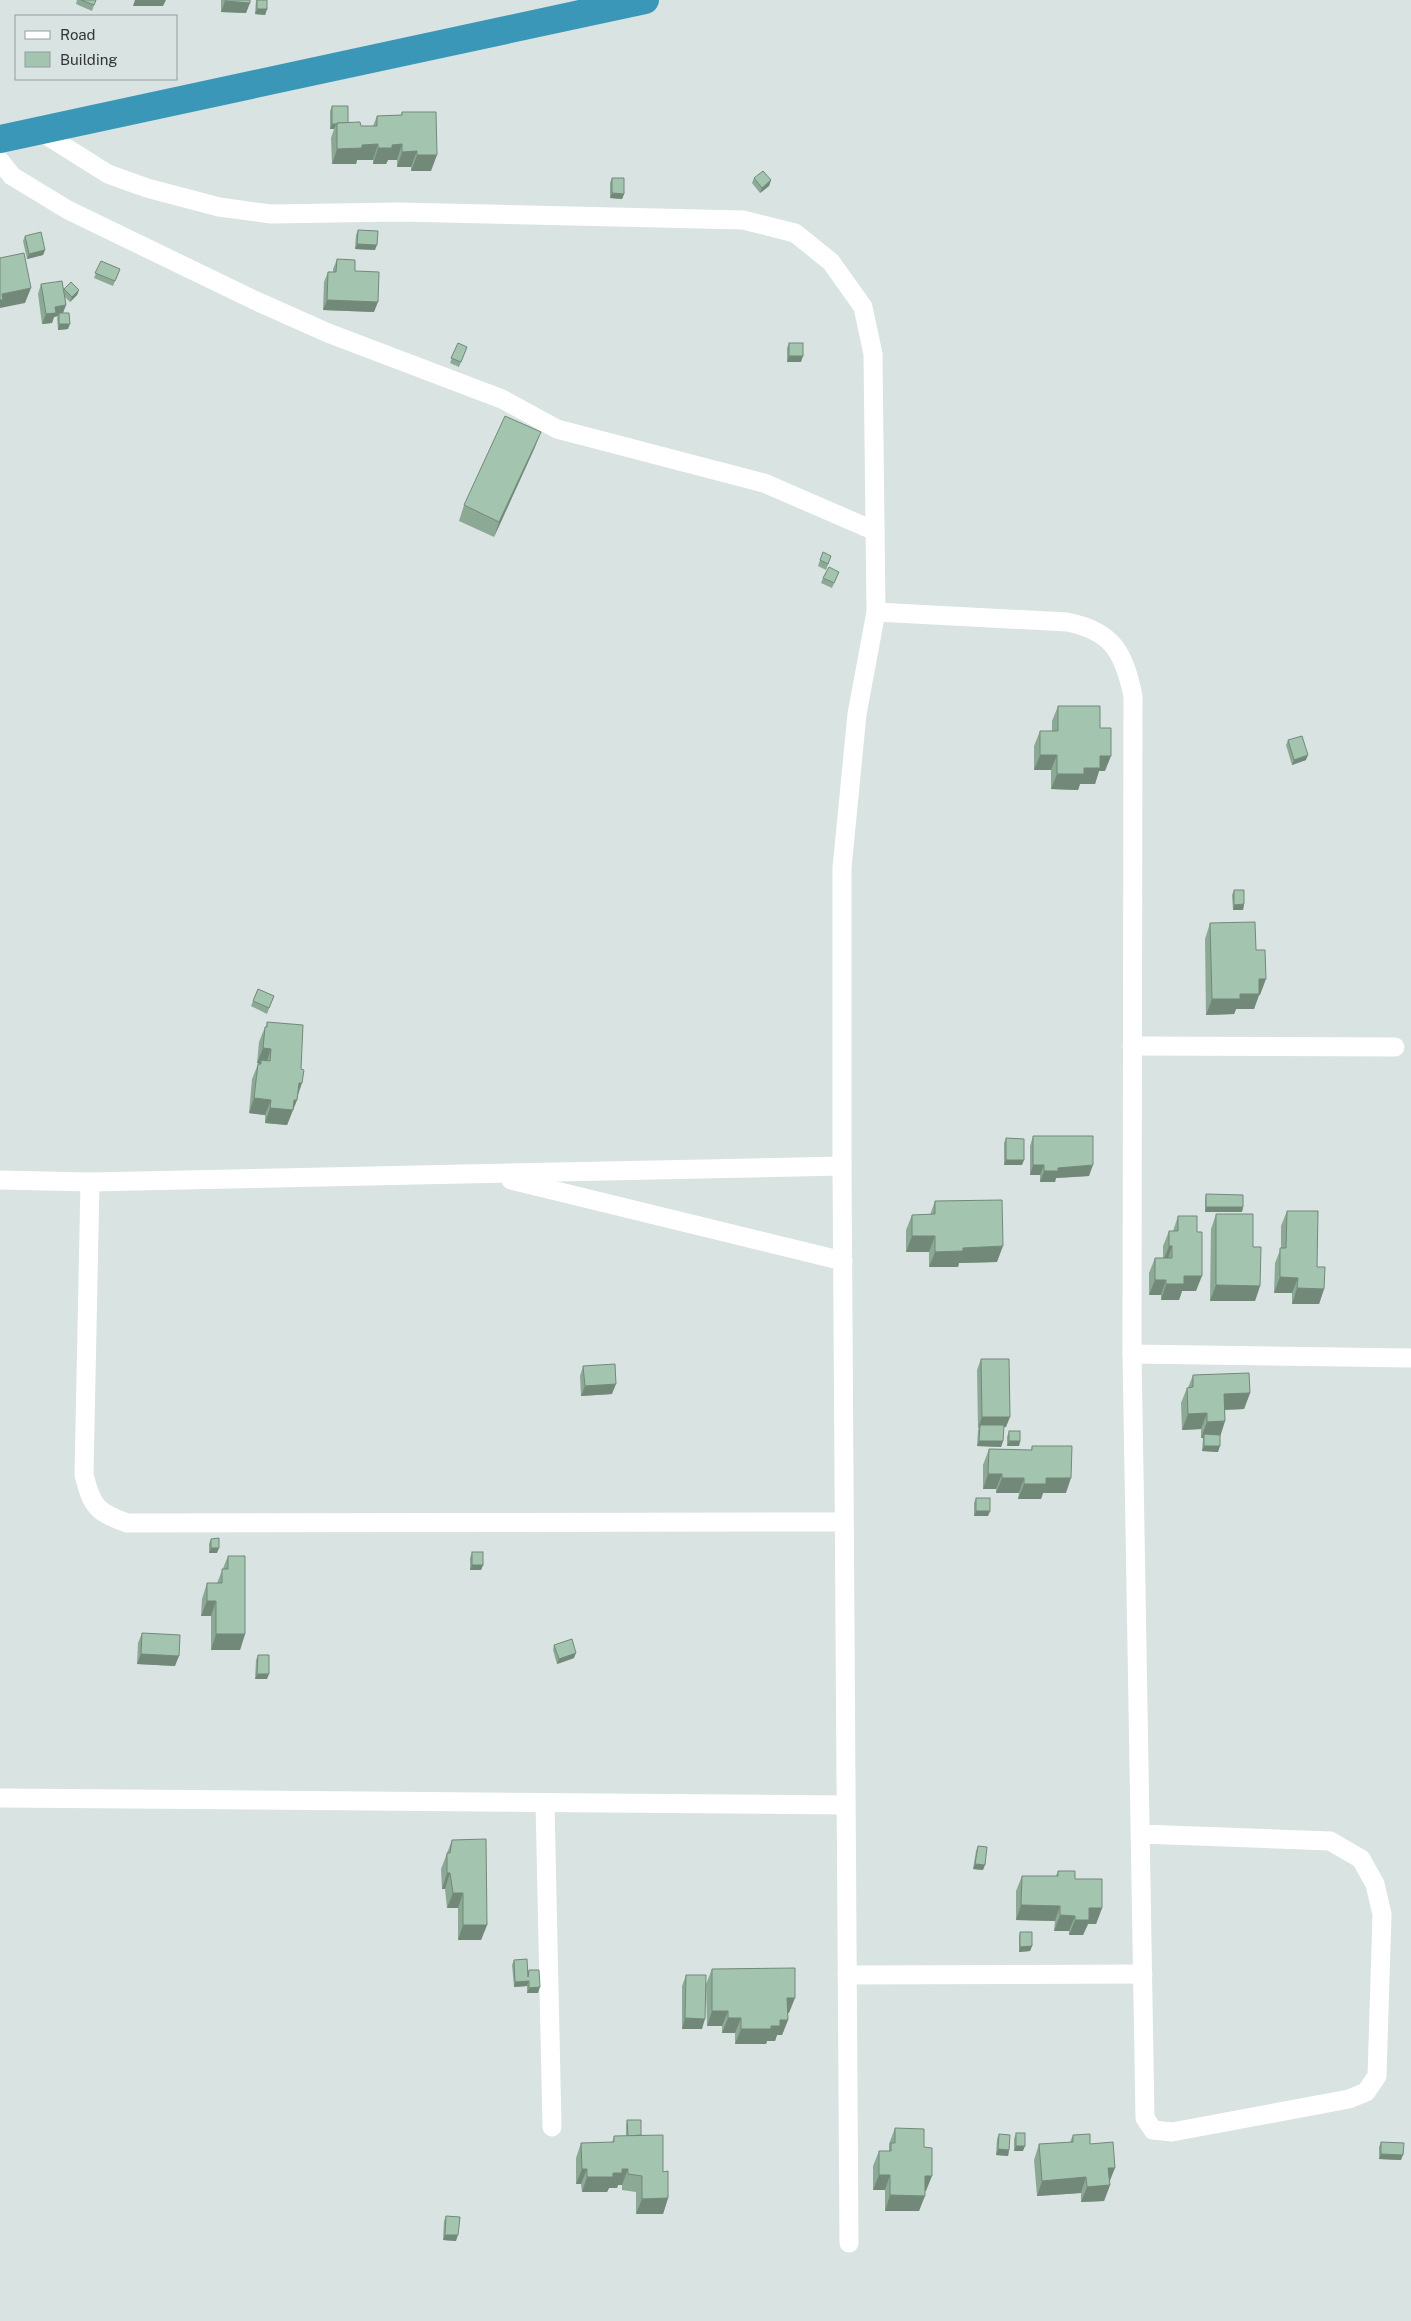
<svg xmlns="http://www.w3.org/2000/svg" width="1411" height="2321" font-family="'Public Sans',sans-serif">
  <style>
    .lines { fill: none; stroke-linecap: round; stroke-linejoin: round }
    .street { stroke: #fff; stroke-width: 19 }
    .highway { stroke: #3b97b8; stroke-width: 28 }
    .wall { fill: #8ca996 }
    .shaded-wall { fill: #72897a }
    .building { fill: #a3c4ae; stroke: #72897a }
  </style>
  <rect width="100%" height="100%" fill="#d8e3e2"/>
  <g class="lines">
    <!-- street -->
    <g class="street">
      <polyline points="38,130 108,174 147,188 219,207 271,214 399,212 743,220 795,233 831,262 863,307 873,354 876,612 857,714 842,868 842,1166"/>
      <polyline points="0,161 12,176 68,210 254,300 328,333 502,399 557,429 764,483 875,531"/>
      <path d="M876,612L1067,622C1113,631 1124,653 1133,696L1132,1354L1145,2118L1153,2130L1172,2132L1349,2099L1366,2092L1377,2076L1382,1914L1375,1884L1361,1859L1330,1841L1141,1834"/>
      <polyline points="1132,1046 1395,1047"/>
      <polyline points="0,1180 90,1182 842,1166 849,2243"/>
      <polyline points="511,1180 843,1261"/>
      <path d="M90,1182L84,1475C92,1506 96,1512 127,1523L844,1522"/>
      <polyline points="1132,1354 1411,1358"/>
      <polyline points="0,1798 846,1805"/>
      <polyline points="545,1803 552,2127"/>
      <polyline points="847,1975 1143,1974"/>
    </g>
    <!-- highway -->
    <polyline class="highway" points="0,139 645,0"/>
  </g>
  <!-- wall -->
  <g class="wall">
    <polygon points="77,0 96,0 92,11 76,4"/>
    <polygon points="221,0 250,0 246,13 221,12"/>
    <polygon points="256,0 267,0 267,9 265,15 255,14"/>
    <polygon points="332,106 348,123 361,126 373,126 377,116 401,115 402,112 431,171 411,171 411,167 397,167 397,160 388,160 386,164 373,164 373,160 357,160 356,164 332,164 331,138 334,129 330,129 330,111"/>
    <polygon points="612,178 624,194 622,199 610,198 610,183"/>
    <polygon points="754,178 771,180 769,186 760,193 752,183"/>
    <polygon points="358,230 375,250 355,249 356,235"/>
    <polygon points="25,236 45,250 43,255 27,259 23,241"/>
    <polygon points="337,259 355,271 374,312 323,310 324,282 328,272 333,272 333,269"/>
    <polygon points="101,261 120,269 113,286 94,278"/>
    <polygon points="41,284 64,290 64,289 79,290 77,295 70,302 65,297 66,305 63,313 68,329 58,330 57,318 58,316 54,317 52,323 42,324 38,294"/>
    <polygon points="458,343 467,347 459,367 450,363"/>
    <polygon points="789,343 801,362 787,362 787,348"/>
    <polygon points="535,447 494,537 459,521 464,505"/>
    <polygon points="831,556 826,570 818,566 820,560"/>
    <polygon points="839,572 832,588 821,583 823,578"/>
    <polygon points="1058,706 1100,728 1105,771 1099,771 1095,784 1080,784 1078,790 1051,789 1051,770 1034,770 1034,746 1040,731 1052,731 1052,721"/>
    <polygon points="1288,740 1306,760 1292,765 1286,745"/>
    <polygon points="1234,890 1244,904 1243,910 1233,910 1232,895"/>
    <polygon points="1210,923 1256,950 1260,995 1259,995 1254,1009 1236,1009 1234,1014 1206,1015 1205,939"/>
    <polygon points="258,989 274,996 267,1014 251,1006"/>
    <polygon points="267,1022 298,1096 297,1100 287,1125 265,1123 265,1115 249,1113 252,1079 258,1064 260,1064 257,1063 259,1042 265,1027 266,1027"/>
    <polygon points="1033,1136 1089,1176 1056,1178 1055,1182 1040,1182 1040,1175 1030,1175 1030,1146"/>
    <polygon points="1006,1138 1022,1165 1004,1165 1004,1143"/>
    <polygon points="1206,1194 1243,1207 1242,1212 1205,1212 1205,1200"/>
    <polygon points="935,1201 997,1262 959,1263 958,1267 929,1267 929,1252 906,1252 906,1230 912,1215 930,1215"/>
    <polygon points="1287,1211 1317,1267 1324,1289 1319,1304 1292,1304 1292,1293 1274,1293 1275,1263 1281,1248 1281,1226"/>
    <polygon points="1216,1214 1253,1247 1260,1286 1255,1301 1210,1301 1211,1229"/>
    <polygon points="1178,1216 1196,1291 1182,1291 1179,1300 1161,1300 1161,1295 1149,1295 1149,1273 1155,1258 1163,1258 1163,1246 1169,1231 1173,1231"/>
    <polygon points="981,1359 1006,1427 1003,1427 1003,1441 1001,1447 977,1446 978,1430 979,1428 978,1428 977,1370"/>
    <polygon points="583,1366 612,1394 581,1396 580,1376"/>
    <polygon points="1193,1375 1250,1393 1244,1409 1225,1410 1225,1421 1220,1436 1218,1452 1202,1451 1203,1438 1201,1438 1201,1429 1182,1430 1181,1403 1187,1388 1188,1388"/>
    <polygon points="1009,1431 1020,1441 1019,1446 1007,1446 1007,1437"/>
    <polygon points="1032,1446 1066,1493 1043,1493 1041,1499 1018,1499 1019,1493 996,1493 996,1489 983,1489 983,1465 989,1449 1031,1450"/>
    <polygon points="976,1498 990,1511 988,1516 974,1516 974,1503"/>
    <polygon points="211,1539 217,1553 209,1553 209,1544"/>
    <polygon points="472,1552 483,1565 481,1570 470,1570 470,1558"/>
    <polygon points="228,1556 245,1634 240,1650 211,1650 211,1616 201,1616 202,1599 207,1583 217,1583"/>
    <polygon points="142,1633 175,1666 137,1664 138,1643"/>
    <polygon points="554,1645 574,1658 557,1664 553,1650"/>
    <polygon points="258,1655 267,1679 255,1679 256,1660"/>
    <polygon points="452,1840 487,1925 481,1940 458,1940 458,1908 447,1908 445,1889 442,1889 441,1869"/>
    <polygon points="978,1846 983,1870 973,1869 976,1851"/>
    <polygon points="1058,1871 1075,1879 1102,1908 1096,1924 1088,1924 1083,1935 1069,1935 1069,1931 1054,1931 1055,1921 1016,1920 1016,1891 1022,1876 1056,1876"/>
    <polygon points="1020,1932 1032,1946 1030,1951 1019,1952 1019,1937"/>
    <polygon points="514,1960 527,1973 529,1970 538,1993 527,1993 527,1986 514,1987 512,1965"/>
    <polygon points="712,1969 789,2013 788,2013 788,2020 782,2035 777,2035 775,2041 767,2041 766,2044 735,2044 735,2033 722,2033 722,2026 707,2026 706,1984"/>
    <polygon points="686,1975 702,2029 682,2029 682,1986"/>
    <polygon points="627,2120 641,2135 663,2172 668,2198 663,2214 636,2214 636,2192 622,2190 622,2185 618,2185 617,2188 609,2188 607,2192 582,2192 581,2184 576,2184 576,2158 581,2143 612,2143 614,2136 626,2136 626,2125"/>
    <polygon points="895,2128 924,2147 926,2191 925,2191 919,2211 885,2211 885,2190 873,2190 873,2166 879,2151 889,2151 889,2144"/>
    <polygon points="1016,2133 1023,2151 1014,2151 1014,2139"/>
    <polygon points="999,2134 1009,2150 1008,2156 996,2155 997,2139"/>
    <polygon points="1073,2135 1090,2144 1109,2183 1110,2185 1104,2201 1081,2202 1081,2193 1037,2196 1034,2160 1039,2144 1070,2142"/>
    <polygon points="1381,2142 1401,2160 1379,2159 1379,2147"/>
    <polygon points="446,2216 456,2241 443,2240 444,2221"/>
  </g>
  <!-- shaded-wall -->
  <g class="shaded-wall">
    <polygon points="135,0 166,0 163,6 133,6"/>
    <polygon points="225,1 250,3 246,13 221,12"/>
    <polygon points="257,9 267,9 265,15 255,14"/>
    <polygon points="332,124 336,124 334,129 330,129"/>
    <polygon points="378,144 373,160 357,160 356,164 332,164 337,149 362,145"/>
    <polygon points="402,144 397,160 388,160 386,164 373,164 378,148 392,145"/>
    <polygon points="417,151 411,167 397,167 402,152"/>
    <polygon points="417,155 437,155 431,171 411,171"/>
    <polygon points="771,180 769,186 760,193 762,188"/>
    <polygon points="612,193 624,194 622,199 610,198"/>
    <polygon points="357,244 377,245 375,250 355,249"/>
    <polygon points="45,250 43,255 27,259 29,254"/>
    <polygon points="31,288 25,303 0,308 0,299 2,294"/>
    <polygon points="79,290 77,295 70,302 72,297"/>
    <polygon points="327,300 378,302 374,312 323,310"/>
    <polygon points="66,305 62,315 59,313 58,316 54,317 52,323 42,324 46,314 55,307"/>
    <polygon points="59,324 70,324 68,329 58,330"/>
    <polygon points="789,356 803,356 801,362 787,362"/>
    <polygon points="541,432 535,447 494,537 499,522"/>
    <polygon points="1040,755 1057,755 1051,770 1034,770"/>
    <polygon points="1308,755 1306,760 1292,765 1294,760"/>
    <polygon points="1100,756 1111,756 1105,771 1099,771 1095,784 1080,784 1078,790 1051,789 1057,774 1084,768"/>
    <polygon points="1244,904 1243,910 1233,910 1234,905"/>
    <polygon points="1259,979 1266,979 1260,995 1259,995 1254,1009 1236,1009 1234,1014 1206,1015 1212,999 1240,994"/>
    <polygon points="263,1048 271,1049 266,1064 261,1060 260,1064 257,1063"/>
    <polygon points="299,1083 302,1083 297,1098"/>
    <polygon points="254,1098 271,1100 265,1115 249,1113"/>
    <polygon points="294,1100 297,1100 287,1125 265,1123 270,1108"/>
    <polygon points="1006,1160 1024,1160 1022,1165 1004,1165"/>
    <polygon points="1033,1165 1044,1165 1040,1175 1030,1175"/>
    <polygon points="1093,1165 1089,1176 1056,1178 1055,1182 1040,1182 1044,1171 1058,1168"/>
    <polygon points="1206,1207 1243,1207 1242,1212 1205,1212"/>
    <polygon points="912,1236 935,1236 929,1252 906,1252"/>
    <polygon points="1003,1246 997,1262 959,1263 958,1267 929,1267 935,1252 963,1248"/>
    <polygon points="1169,1246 1172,1246 1167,1262 1163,1262"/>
    <polygon points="1184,1276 1202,1276 1196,1291 1182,1291 1179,1300 1161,1300 1166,1284"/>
    <polygon points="1280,1277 1298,1278 1292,1293 1274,1293"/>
    <polygon points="1155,1280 1166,1280 1161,1295 1149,1295"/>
    <polygon points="1216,1285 1260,1286 1255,1301 1210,1301"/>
    <polygon points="1297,1288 1324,1289 1319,1304 1292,1304"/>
    <polygon points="616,1384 612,1394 581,1396 585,1386"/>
    <polygon points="1250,1393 1244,1409 1218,1410 1224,1394"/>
    <polygon points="1207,1413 1201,1429 1182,1430 1188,1414"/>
    <polygon points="982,1417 1010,1417 1006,1427 980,1428 980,1425 978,1428"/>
    <polygon points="1225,1421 1220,1437 1204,1434 1203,1438 1201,1438 1207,1422"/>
    <polygon points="979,1441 1003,1441 1001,1447 977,1446"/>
    <polygon points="1009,1441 1020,1441 1019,1446 1007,1446"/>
    <polygon points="1204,1446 1220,1446 1218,1452 1202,1451"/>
    <polygon points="988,1474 1002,1474 996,1489 983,1489"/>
    <polygon points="1002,1478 1024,1478 1019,1493 996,1493"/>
    <polygon points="1046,1478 1071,1478 1066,1493 1043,1493 1041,1499 1018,1499 1024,1484"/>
    <polygon points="976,1511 990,1511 988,1516 974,1516"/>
    <polygon points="211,1548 219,1548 217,1553 209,1553"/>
    <polygon points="472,1565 483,1565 481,1570 470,1570"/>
    <polygon points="207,1601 216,1601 211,1616 201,1616"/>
    <polygon points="216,1634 245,1634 240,1650 211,1650"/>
    <polygon points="576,1653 574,1658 557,1664 559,1659"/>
    <polygon points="141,1654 179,1656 175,1666 137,1664"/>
    <polygon points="257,1674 269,1674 267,1679 255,1679"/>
    <polygon points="975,1864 985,1865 983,1870 973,1869"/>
    <polygon points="447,1873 450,1873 445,1889 442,1889"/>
    <polygon points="453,1893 463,1893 458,1908 447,1908"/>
    <polygon points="1021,1905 1060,1906 1055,1921 1016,1920"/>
    <polygon points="1089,1908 1102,1908 1096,1924 1088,1924 1083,1935 1069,1935 1075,1920"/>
    <polygon points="1060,1915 1075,1916 1069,1931 1054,1931"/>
    <polygon points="463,1925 487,1925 481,1940 458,1940"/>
    <polygon points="1032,1946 1030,1951 1019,1952 1020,1947"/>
    <polygon points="529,1981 527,1986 514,1987 515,1982"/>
    <polygon points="540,1987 538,1993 527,1993 529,1988"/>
    <polygon points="787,1998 795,1998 789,2013 782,2013"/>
    <polygon points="712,2011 728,2011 722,2026 707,2026"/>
    <polygon points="685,2018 705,2019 702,2029 682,2029"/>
    <polygon points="728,2018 741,2018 735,2033 722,2033"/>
    <polygon points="780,2020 788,2020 782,2035 777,2035 775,2041 767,2041 766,2044 735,2044 741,2029 771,2026"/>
    <polygon points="1016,2146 1025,2146 1023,2151 1014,2151"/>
    <polygon points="998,2149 1009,2150 1008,2156 996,2155"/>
    <polygon points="1381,2154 1403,2155 1401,2160 1379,2159"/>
    <polygon points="1108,2168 1115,2168 1109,2183"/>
    <polygon points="582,2169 587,2169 581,2184 576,2184"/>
    <polygon points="622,2169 628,2169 622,2185 618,2185 617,2188 609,2188 607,2192 582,2192 587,2177 613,2173"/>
    <polygon points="879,2175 890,2175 885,2190 873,2190"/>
    <polygon points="925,2176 932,2176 926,2191 919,2191"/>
    <polygon points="1086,2177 1081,2193 1037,2196 1042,2181"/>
    <polygon points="1110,2185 1104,2201 1081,2202 1087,2187"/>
    <polygon points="890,2195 925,2196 919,2211 885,2211"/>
    <polygon points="668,2198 663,2214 636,2214 642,2199"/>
    <polygon points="445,2235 458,2235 456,2241 443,2240"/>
  </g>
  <!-- building -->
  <g class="building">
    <polygon points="81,0 96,0 94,5"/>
    <polygon points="225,0 250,0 250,3 225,1"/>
    <rect x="257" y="0" width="10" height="9"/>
    <polygon points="332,106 348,106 348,123 337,123 337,124 332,124"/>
    <polygon points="402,112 436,112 437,155 417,155 417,151 402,152 402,144 392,145 392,148 378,148 378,144 362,145 362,148 337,149 337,123 360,122 361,126 377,126 377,116 402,115"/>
    <polygon points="763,171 771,180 762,188 754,178"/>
    <polygon points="612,178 624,178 624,194 612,193"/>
    <polygon points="358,230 378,231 377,245 357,244"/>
    <polygon points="41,232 45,250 29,254 25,236"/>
    <polygon points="24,253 31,288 2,294 3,300 0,300 0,258"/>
    <polygon points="337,259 355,260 355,271 379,272 378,302 327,300 328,272 336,272"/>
    <polygon points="101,261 120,269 115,281 95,273"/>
    <polygon points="62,281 66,305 55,307 56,313 46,314 41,284"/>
    <polygon points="71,282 79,290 72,297 64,289"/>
    <polygon points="59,313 69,313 70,324 59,324"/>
    <polygon points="458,343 467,347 461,362 451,358"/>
    <rect x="789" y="343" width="14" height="13"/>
    <polygon points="505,416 541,432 499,522 464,505"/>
    <polygon points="823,552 831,556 828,564 820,560"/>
    <polygon points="829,567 839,572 834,583 823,578"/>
    <polygon points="1058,706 1100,706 1100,728 1111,728 1111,756 1100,756 1100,768 1084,768 1084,774 1057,774 1057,755 1040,755 1040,731 1058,731"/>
    <polygon points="1302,736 1308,755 1294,760 1288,740"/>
    <polygon points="1234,890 1244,890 1244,904 1234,905"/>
    <polygon points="1255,922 1256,950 1265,950 1266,979 1259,979 1259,994 1240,994 1240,999 1212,999 1210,923"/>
    <polygon points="258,989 274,996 269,1008 253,1001"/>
    <polygon points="267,1022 303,1025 301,1069 304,1070 302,1083 299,1083 297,1100 294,1100 293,1110 270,1108 271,1100 254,1098 258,1064 261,1064 261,1060 270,1061 271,1049 263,1048 265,1027 267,1027"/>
    <polygon points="1033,1136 1093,1136 1093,1165 1058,1168 1058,1171 1044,1171 1044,1165 1033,1165"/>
    <polygon points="1006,1138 1024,1139 1024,1160 1006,1160"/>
    <polygon points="1206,1194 1243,1195 1243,1207 1206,1207"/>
    <polygon points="1002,1200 1003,1246 963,1248 963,1251 935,1252 935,1236 912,1236 912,1215 935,1214 935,1201"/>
    <polygon points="1287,1211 1318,1211 1317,1267 1325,1267 1324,1289 1297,1288 1298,1278 1280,1277 1280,1248 1286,1248"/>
    <polygon points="1216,1214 1253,1214 1253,1247 1261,1247 1260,1286 1216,1285"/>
    <polygon points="1178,1216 1197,1216 1197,1232 1202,1232 1202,1276 1184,1276 1184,1284 1166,1284 1166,1280 1155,1280 1155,1258 1172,1258 1172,1246 1169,1246 1169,1231 1178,1231"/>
    <polygon points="981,1359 1009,1359 1010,1417 982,1417"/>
    <polygon points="615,1364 616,1384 585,1386 583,1366"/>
    <polygon points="1249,1373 1250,1393 1224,1394 1225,1421 1207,1422 1207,1413 1188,1414 1187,1388 1193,1387 1193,1375"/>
    <polygon points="980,1425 1004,1425 1003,1441 979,1441"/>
    <rect x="1009" y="1431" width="11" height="10"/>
    <polygon points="1204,1434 1220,1435 1220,1446 1204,1446"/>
    <polygon points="1032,1446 1072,1446 1071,1478 1046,1478 1046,1484 1024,1484 1024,1478 1002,1478 1002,1474 988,1474 989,1449 1032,1450"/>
    <rect x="976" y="1498" width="14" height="13"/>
    <polygon points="219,1538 219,1548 211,1548 211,1539"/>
    <rect x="472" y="1552" width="11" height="13"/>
    <polygon points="228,1556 245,1556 245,1634 216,1634 216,1601 207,1601 207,1583 222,1583 222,1569 228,1569"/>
    <polygon points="142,1633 180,1635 179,1656 141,1654"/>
    <polygon points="572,1639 576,1653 559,1659 554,1645"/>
    <polygon points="258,1655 269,1655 269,1674 257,1674"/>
    <polygon points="486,1839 487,1925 463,1925 463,1893 453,1893 450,1873 447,1873 447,1853 450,1853 452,1840"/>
    <polygon points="978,1846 987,1847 985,1865 975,1864"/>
    <polygon points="1058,1871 1075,1871 1075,1879 1102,1879 1102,1908 1089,1908 1089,1920 1075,1920 1075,1916 1060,1915 1060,1906 1021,1905 1022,1876 1058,1876"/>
    <polygon points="1020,1932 1032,1932 1032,1946 1020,1947"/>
    <polygon points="527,1959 528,1977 529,1970 539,1970 540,1987 529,1988 529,1981 515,1982 514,1960"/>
    <polygon points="795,1968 795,1998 787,1998 788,2020 780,2020 780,2026 771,2026 771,2029 741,2029 741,2018 728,2018 728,2011 712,2011 712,1969"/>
    <polygon points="686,1975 706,1975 705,2019 685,2018"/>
    <polygon points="627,2120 641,2120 641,2135 628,2136"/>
    <polygon points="895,2128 924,2129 924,2147 932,2148 932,2176 925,2176 925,2196 890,2195 890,2175 879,2175 879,2151 891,2151 891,2143 895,2143"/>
    <rect x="1016" y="2133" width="9" height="13"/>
    <polygon points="999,2134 1010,2135 1009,2150 998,2149"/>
    <polygon points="1090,2134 1090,2144 1113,2142 1115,2168 1108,2168 1110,2185 1087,2187 1086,2177 1042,2181 1039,2144 1073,2142 1073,2135"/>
    <polygon points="663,2135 663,2172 668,2171 668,2198 642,2199 642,2176 628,2174 628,2169 622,2169 622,2173 613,2173 613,2177 587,2177 587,2169 582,2169 581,2143 614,2142 614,2136"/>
    <polygon points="1381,2142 1404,2143 1403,2155 1381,2154"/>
    <polygon points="446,2216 460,2217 458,2235 445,2235"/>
  </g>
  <!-- legend -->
  <rect x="15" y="15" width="162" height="65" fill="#d8e3e2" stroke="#959d9d"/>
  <rect x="25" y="31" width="25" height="8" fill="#ffffff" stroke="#959d9d"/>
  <text x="60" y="40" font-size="15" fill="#313535">Road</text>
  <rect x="25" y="52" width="25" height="15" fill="#a3c4ae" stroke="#959d9d"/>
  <text x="60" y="65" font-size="15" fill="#313535">Building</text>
</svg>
